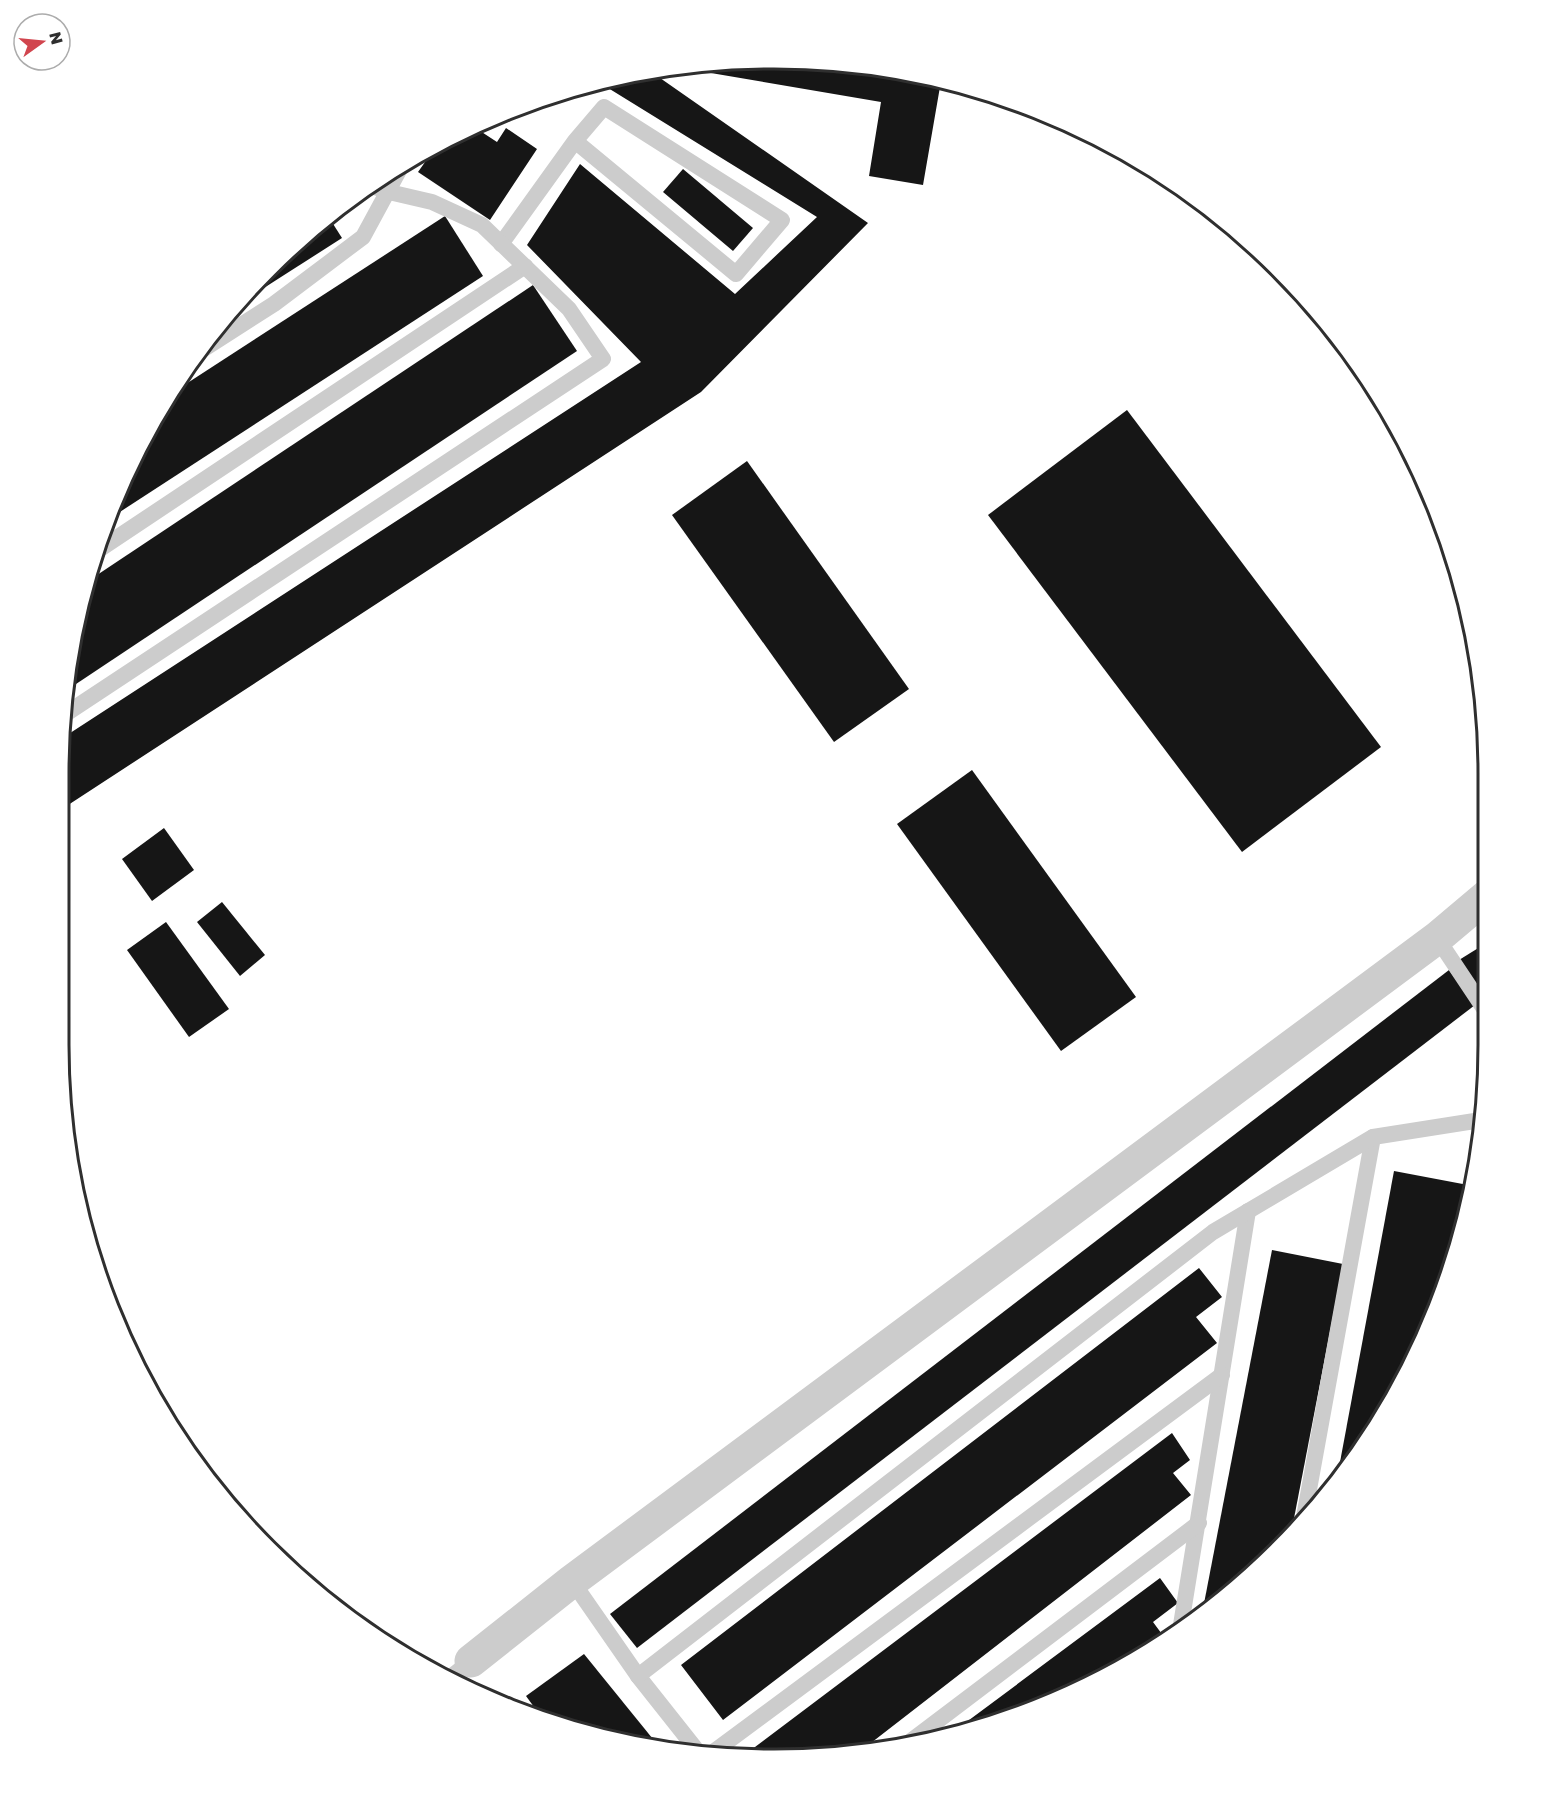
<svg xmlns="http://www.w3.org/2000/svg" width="1547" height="1818" font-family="'Golos Text',sans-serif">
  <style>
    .building { fill: #161616 }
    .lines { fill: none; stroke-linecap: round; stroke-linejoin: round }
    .service { stroke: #ccc; stroke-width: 16 }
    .minor { stroke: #ccc; stroke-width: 33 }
    .rim { fill: none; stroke: #2f2f2f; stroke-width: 3 }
  </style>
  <rect width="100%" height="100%" fill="#fff"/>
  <!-- building -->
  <g class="building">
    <polygon points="774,59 913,72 941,81 923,185 869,176 881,102 705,72 707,65"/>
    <polygon points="650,71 868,223 701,392 62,809 64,737 641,362 527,245 580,164 735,294 817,217 600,83 634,72"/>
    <polygon points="474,127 497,142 506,128 537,149 490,220 418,172 435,148"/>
    <polygon points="683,169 753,228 733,251 663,192"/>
    <polygon points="328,216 342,238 242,302 302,236"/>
    <polygon points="445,216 483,276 109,519 132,458 172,393"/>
    <polygon points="533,285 577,351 64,692 65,681 85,583"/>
    <polygon points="1127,410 1381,747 1242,852 988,515"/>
    <polygon points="747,461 909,689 834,742 672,515"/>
    <polygon points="972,770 1136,997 1061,1051 897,824"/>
    <polygon points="164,828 194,870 152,901 122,859"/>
    <polygon points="222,902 265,955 240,976 197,922"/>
    <polygon points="166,922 229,1009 189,1037 127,950"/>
    <polygon points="1488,942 1487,985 1480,991 1459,960"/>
    <polygon points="1449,970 1475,1005 637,1648 610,1614"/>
    <polygon points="1394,1171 1468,1185 1451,1274 1393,1402 1338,1473"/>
    <polygon points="1272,1250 1343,1264 1291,1534 1279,1550 1202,1614"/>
    <polygon points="1199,1268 1222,1297 1196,1317 1217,1343 723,1720 681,1665"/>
    <polygon points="1172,1433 1190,1460 1173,1473 1191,1495 858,1753 747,1753"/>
    <polygon points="1160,1578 1178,1603 1153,1622 1167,1641 1047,1705 957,1729"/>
    <polygon points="584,1654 661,1749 545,1722 526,1696"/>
  </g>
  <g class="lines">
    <!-- service -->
    <g class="service">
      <polyline points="501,244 575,141 604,107 782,220 736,274 575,141"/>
      <polyline points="196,354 274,304 363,237 402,165"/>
      <polyline points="97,551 525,266"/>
      <polyline points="64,715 603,359 569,309 482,225 432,202 389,192 369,185"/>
      <polyline points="1437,938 1487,1013"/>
      <polyline points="1304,1517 1373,1137"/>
      <polyline points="572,1581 638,1676 699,1753"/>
      <polyline points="1180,1631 1248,1211"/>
      <polyline points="452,1676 471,1661"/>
      <polyline points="638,1676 1213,1232 1373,1137 1481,1120"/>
      <polyline points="911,1741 1199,1523"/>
      <polyline points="712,1753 1222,1375"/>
    </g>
    <!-- minor -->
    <polyline class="minor" points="471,1661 572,1581 1437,938 1488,895"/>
  </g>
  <!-- crop -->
  <path d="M0 0H1547V1818H0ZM773 69H774A704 704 0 0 1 1478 773V1045A704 704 0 0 1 774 1749H773A704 704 0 0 1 69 1045V773A704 704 0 0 1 773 69Z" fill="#fff" fill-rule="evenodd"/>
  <path class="rim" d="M773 69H774A704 704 0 0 1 1478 773V1045A704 704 0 0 1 774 1749H773A704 704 0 0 1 69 1045V773A704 704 0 0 1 773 69Z"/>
  <!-- north arrow -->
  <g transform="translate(42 42) rotate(75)"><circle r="28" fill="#ffffff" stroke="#acacac" stroke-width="1.5"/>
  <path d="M0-4.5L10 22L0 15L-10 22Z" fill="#d1454e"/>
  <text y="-9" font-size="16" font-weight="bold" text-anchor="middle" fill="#2f2f2f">N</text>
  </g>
</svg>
